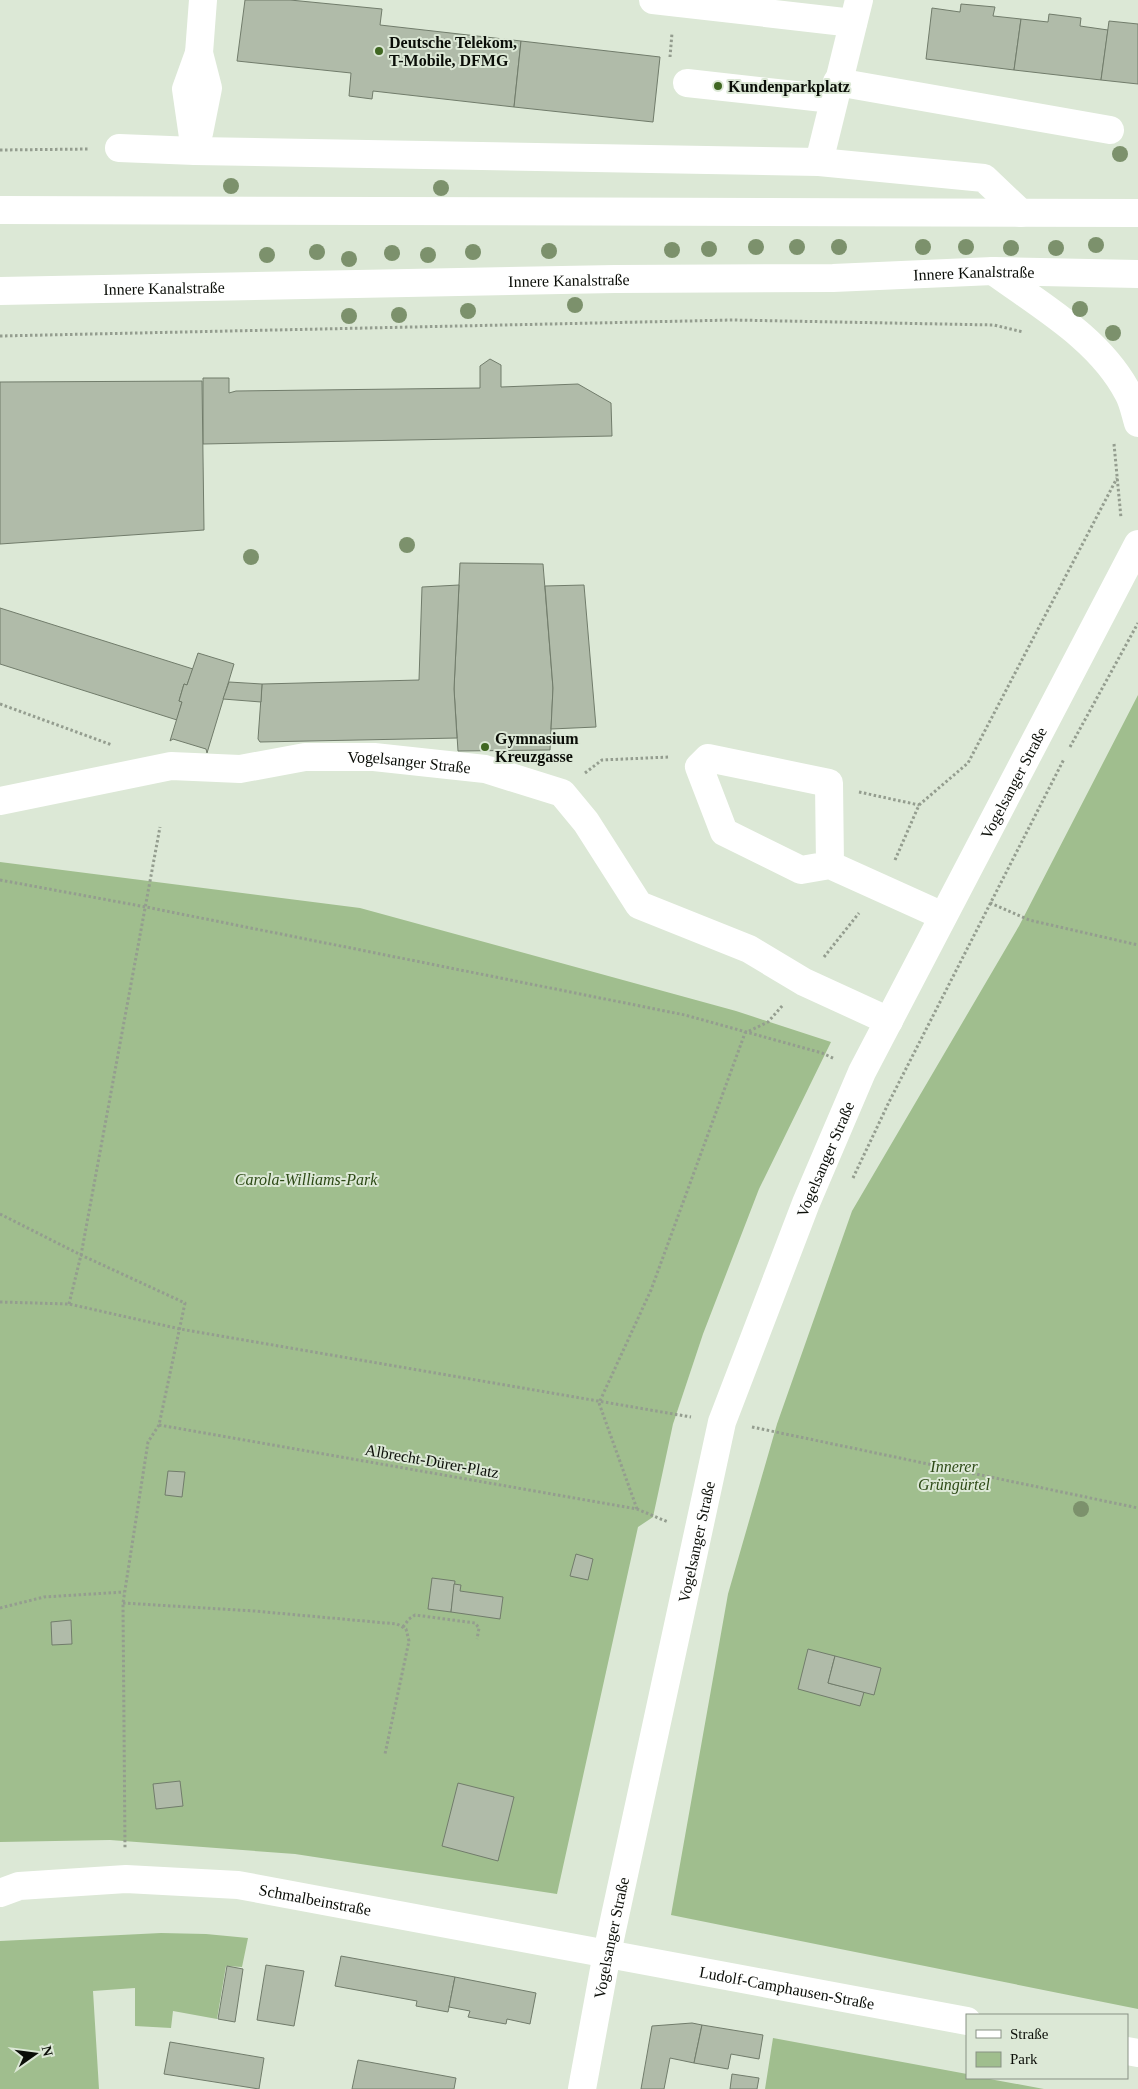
<svg xmlns="http://www.w3.org/2000/svg" width="1138" height="2089" font-family="Georgia,serif">
  <style>
    .green { fill: #a0be8e }
    .building { fill: #b0bba9; stroke: #717c6b }
    .lines { fill: none; stroke-linecap: round; stroke-linejoin: round }
    .path { stroke: #949d8f; stroke-width: 3; stroke-dasharray: 2.5 2.5; stroke-linecap: butt }
    .minor { stroke: #fff; stroke-width: 28 }
    .major { stroke: #fff; stroke-width: 28 }
    .tree { fill: #7c916c }
    .poi-dot { fill: #406722; stroke: #dce8d6; stroke-width: 2 }
    .labels { text-anchor: middle; dominant-baseline: central; stroke-width: 4; stroke-linejoin: round; paint-order: stroke }
    .poi-label { font-size: 16px; font-weight: bold; fill: #0b0e08; stroke: #dce8d6; text-anchor: start }
    .street-label { font-size: 16px; fill: #0b0e08; stroke: #dce8d6 }
    .park-label { font-size: 16px; font-style: italic; fill: #2d4a16; stroke: #dce8d6 }
  </style>
  <rect width="100%" height="100%" fill="#dce8d6"/>
  <!-- green -->
  <g class="green">
    <polygon points="1138,695 1138,2009 671,1915 728,1594 777,1424 852,1211 1019,926"/>
    <polygon points="0,862 360,908 736,1011 831,1042 759,1189 703,1334 673,1424 653,1517 638,1527 557,1894 295,1854 110,1840 0,1842"/>
    <polygon points="161,1933 206,1934 248,1938 242,1967 226,1966 217,2019 173,2011 171,2028 135,2026 135,1988 93,1991 99,2089 0,2089 0,1941"/>
    <polygon points="773,2038 967,2074 967,2078 984,2078 1044,2089 765,2089"/>
  </g>
  <!-- building -->
  <g class="building">
    <polygon points="245,0 290,0 382,9 380,25 521,41 514,107 373,91 372,99 349,96 351,73 237,61"/>
    <polygon points="961,4 995,7 993,16 1021,19 1014,70 926,59 932,8 960,12"/>
    <polygon points="1049,14 1081,18 1080,26 1108,30 1101,80 1014,70 1021,19 1048,22"/>
    <polygon points="1109,21 1138,24 1138,84 1101,80"/>
    <polygon points="521,41 660,57 653,122 514,107"/>
    <polygon points="490,359 501,365 501,387 578,384 611,403 612,436 203,444 203,378 229,378 229,393 236,391 480,388 480,366"/>
    <polygon points="202,381 204,530 0,544 0,382"/>
    <polygon points="460,563 543,564 553,688 550,750 458,751 454,689"/>
    <polygon points="459,585 454,689 457,738 260,742 258,739 262,684 419,680 422,587"/>
    <polygon points="584,585 596,727 551,729 553,688 545,586"/>
    <polygon points="0,608 193,669 187,685 184,684 179,701 182,702 177,720 0,664"/>
    <polygon points="198,653 234,664 207,753 206,749 173,739 170,741 182,702 179,701 184,684 187,685"/>
    <polygon points="229,682 262,684 261,702 223,699"/>
    <polygon points="168,1471 185,1472 182,1497 165,1495"/>
    <polygon points="576,1554 593,1559 588,1580 570,1576"/>
    <polygon points="432,1578 455,1581 451,1612 428,1609"/>
    <polygon points="454,1584 461,1585 460,1591 503,1597 500,1619 451,1612"/>
    <polygon points="71,1620 72,1644 52,1645 51,1622"/>
    <polygon points="808,1649 835,1656 828,1683 864,1692 860,1706 798,1689"/>
    <polygon points="835,1656 881,1668 874,1695 828,1683"/>
    <polygon points="180,1781 183,1806 156,1809 153,1784"/>
    <polygon points="458,1783 514,1797 498,1861 442,1846"/>
    <polygon points="341,1956 455,1977 448,2012 416,2006 417,2001 335,1986"/>
    <polygon points="266,1965 304,1971 294,2026 257,2020"/>
    <polygon points="227,1966 243,1969 235,2022 218,2019"/>
    <polygon points="455,1977 536,1993 530,2024 507,2019 506,2024 468,2017 470,2011 449,2007"/>
    <polygon points="692,2023 702,2025 694,2063 670,2058 664,2089 641,2089 652,2026"/>
    <polygon points="702,2025 763,2035 759,2059 731,2054 728,2069 694,2063"/>
    <polygon points="170,2042 264,2058 259,2089 164,2074"/>
    <polygon points="358,2060 456,2078 454,2089 352,2089"/>
    <polygon points="732,2074 759,2078 757,2089 730,2089"/>
  </g>
  <g class="lines">
    <!-- path -->
    <g class="path">
      <polyline points="670,57 672,33"/>
      <polyline points="0,150 89,149"/>
      <polyline points="0,336 733,320 994,325 1023,332"/>
      <polyline points="1114,444 1121,518"/>
      <polyline points="0,704 112,745"/>
      <polyline points="1070,747 1138,623"/>
      <polyline points="585,773 602,760 669,757"/>
      <polyline points="859,792 919,805"/>
      <polyline points="895,860 919,805 968,763 1117,478"/>
      <polyline points="0,880 146,907 685,1015 822,1053 835,1059"/>
      <polyline points="990,903 1029,920 1138,945"/>
      <polyline points="824,957 859,913"/>
      <polyline points="853,1178 889,1102 1064,759"/>
      <polyline points="0,1214 81,1255 185,1303 159,1425 148,1442 123,1603 125,1849"/>
      <polyline points="0,1302 69,1304 180,1329 691,1417"/>
      <polyline points="69,1304 81,1255 160,827"/>
      <polyline points="159,1425 637,1509 668,1522"/>
      <polyline points="752,1427 1138,1508"/>
      <polyline points="637,1509 599,1403 651,1290 745,1033 768,1022 783,1005"/>
      <polyline points="123,1603 254,1611 397,1624 406,1629 409,1641 385,1754"/>
      <polyline points="0,1608 44,1597 124,1592"/>
      <polyline points="403,1627 409,1619 415,1615 475,1623 479,1628 477,1639"/>
    </g>
    <!-- minor -->
    <g class="minor">
      <polyline points="653,0 853,23"/>
      <polyline points="837,82 1110,130"/>
      <polyline points="687,83 832,99"/>
      <polyline points="199,133 208,88 199,53"/>
      <polyline points="119,148 195,151 819,162 984,178 1021,213"/>
      <polyline points="195,151 186,89 199,53 203,0"/>
      <polyline points="819,162 859,0"/>
      <path id="s1" d="M0,801L171,766L240,769L305,757H374L485,769L562,793L586,822L639,905L749,949L804,982L889,1021"/>
      <polyline points="830,865 801,870 724,832 699,767 708,758 829,783 830,865 943,916"/>
      <path id="s2" d="M0,1893L19,1886L126,1879L238,1885L967,2021"/>
      <polyline points="1127,2051 1138,2053"/>
    </g>
    <!-- major -->
    <g class="major">
      <polyline points="0,210 1138,213"/>
      <path d="M993,271C1041,306 1100,339 1128,393C1133,402 1135,413 1138,423"/>
      <path id="s3" d="M0,291L615,279L833,278L993,271L1138,274"/>
      <path id="s4" d="M582,2089L607,1953L722,1422L806,1203L862,1072L1138,544"/>
    </g>
  </g>
  <!-- trees -->
  <g class="tree">
    <circle cx="1120" cy="154" r="8"/>
    <circle cx="231" cy="186" r="8"/>
    <circle cx="441" cy="188" r="8"/>
    <circle cx="1096" cy="245" r="8"/>
    <circle cx="756" cy="247" r="8"/>
    <circle cx="797" cy="247" r="8"/>
    <circle cx="839" cy="247" r="8"/>
    <circle cx="923" cy="247" r="8"/>
    <circle cx="966" cy="247" r="8"/>
    <circle cx="1011" cy="248" r="8"/>
    <circle cx="1056" cy="248" r="8"/>
    <circle cx="709" cy="249" r="8"/>
    <circle cx="672" cy="250" r="8"/>
    <circle cx="549" cy="251" r="8"/>
    <circle cx="317" cy="252" r="8"/>
    <circle cx="473" cy="252" r="8"/>
    <circle cx="392" cy="253" r="8"/>
    <circle cx="267" cy="255" r="8"/>
    <circle cx="428" cy="255" r="8"/>
    <circle cx="349" cy="259" r="8"/>
    <circle cx="575" cy="305" r="8"/>
    <circle cx="1080" cy="309" r="8"/>
    <circle cx="468" cy="311" r="8"/>
    <circle cx="399" cy="315" r="8"/>
    <circle cx="349" cy="316" r="8"/>
    <circle cx="1113" cy="333" r="8"/>
    <circle cx="407" cy="545" r="8"/>
    <circle cx="251" cy="557" r="8"/>
    <circle cx="1081" cy="1509" r="8"/>
  </g>
  <!-- markers -->
  <g class="poi-dot">
    <circle cx="379" cy="51" r="5"/>
    <circle cx="718" cy="86" r="5"/>
    <circle cx="485" cy="747" r="5"/>
  </g>
  <g class="labels">
    <!-- poi labels -->
    <g class="poi-label">
      <text x="389" y="42">Deutsche Telekom,<tspan x="389" dy="18">T-Mobile, DFMG</tspan></text>
      <text x="728" y="86">Kundenparkplatz</text>
      <text x="495" y="738">Gymnasium<tspan x="495" dy="18">Kreuzgasse</tspan></text>
    </g>
    <!-- street labels -->
    <g class="street-label">
      <text stroke="none"><textPath href="#s3" startOffset="974">Innere Kanalstraße</textPath></text>
      <text stroke="none"><textPath href="#s3" startOffset="569">Innere Kanalstraße</textPath></text>
      <text stroke="none"><textPath href="#s3" startOffset="164">Innere Kanalstraße</textPath></text>
      <text stroke="none"><textPath href="#s1" startOffset="414">Vogelsanger Straße</textPath></text>
      <text stroke="none"><textPath href="#s4" startOffset="1385">Vogelsanger Straße</textPath></text>
      <text stroke="none"><textPath href="#s4" startOffset="964">Vogelsanger Straße</textPath></text>
      <text transform="translate(432 1461) rotate(10)">Albrecht-Dürer-Platz</text>
      <text stroke="none"><textPath href="#s4" startOffset="559">Vogelsanger Straße</textPath></text>
      <text stroke="none"><textPath href="#s2" startOffset="318">Schmalbeinstraße</textPath></text>
      <text stroke="none"><textPath href="#s4" startOffset="154">Vogelsanger Straße</textPath></text>
      <text stroke="none"><textPath href="#s2" startOffset="798">Ludolf-Camphausen-Straße</textPath></text>
    </g>
    <!-- park labels -->
    <g class="park-label">
      <text x="306" y="1179">Carola-Williams-Park</text>
      <text x="954" y="1466">Innerer<tspan x="954" dy="18">Grüngürtel</tspan></text>
    </g>
  </g>
  <!-- legend -->
  <rect x="966" y="2014" width="162" height="65" fill="#dce8d6" stroke="#889184"/>
  <rect x="976" y="2030" width="25" height="8" fill="#ffffff" stroke="#889184"/>
  <text x="1010" y="2039" font-size="15" fill="#0b0e08">Straße</text>
  <rect x="976" y="2052" width="25" height="15" fill="#a0be8e" stroke="#889184"/>
  <text x="1010" y="2064" font-size="15" fill="#0b0e08">Park</text>
  <!-- north arrow -->
  <g transform="translate(35 2054) rotate(76)" stroke="#dce8d6" stroke-width="4" paint-order="stroke">
  <path d="M0-4L9 19L0 12L-9 19Z" fill="#0b0e08"/>
  <text y="-8" font-size="14" font-weight="bold" text-anchor="middle" fill="#0b0e08">N</text>
  </g>
</svg>
